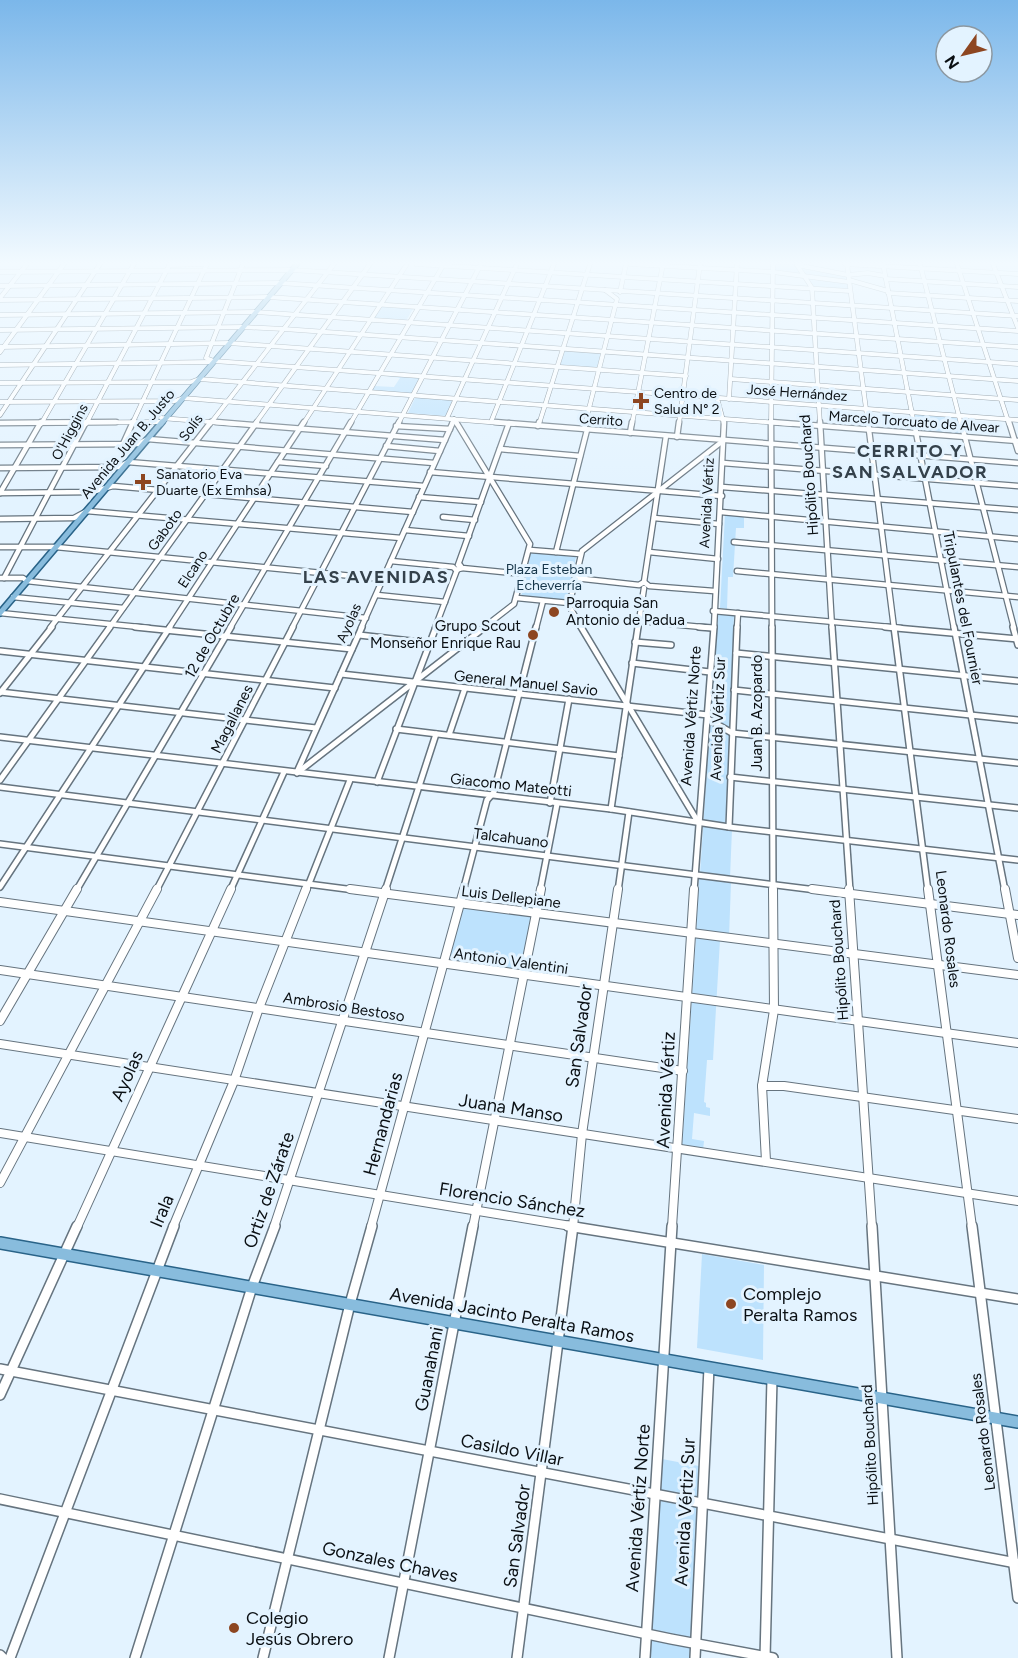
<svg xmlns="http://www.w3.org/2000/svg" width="1018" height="1658" font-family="Figtree,sans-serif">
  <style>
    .green { fill: #bde2fd }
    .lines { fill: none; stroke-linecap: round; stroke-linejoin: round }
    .minor-far4-casing { stroke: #66747f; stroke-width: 5 }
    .minor-far3-casing { stroke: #66747f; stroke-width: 7 }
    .minor-far2-casing { stroke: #66747f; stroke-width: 8 }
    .minor-far1-casing { stroke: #66747f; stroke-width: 10 }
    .minor-casing { stroke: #66747f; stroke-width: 12 }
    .major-far2-casing { stroke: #296388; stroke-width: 6 }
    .major-far1-casing { stroke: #296388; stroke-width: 8 }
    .major-casing { stroke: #296388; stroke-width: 14 }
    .minor-far4 { stroke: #fff; stroke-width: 4 }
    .minor-far3 { stroke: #fff; stroke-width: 4.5 }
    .minor-far2 { stroke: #fff; stroke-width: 5 }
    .minor-far1 { stroke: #fff; stroke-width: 8 }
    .minor { stroke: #fff; stroke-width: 9 }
    .major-far2 { stroke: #88bcdd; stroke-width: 4.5 }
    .major-far1 { stroke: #88bcdd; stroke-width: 5 }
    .major { stroke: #88bcdd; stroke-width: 11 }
    .poi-dot { fill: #8d4621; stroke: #e3f3ff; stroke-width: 2 }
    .labels { text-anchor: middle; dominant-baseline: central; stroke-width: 6; stroke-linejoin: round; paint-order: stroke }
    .far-poi-label { font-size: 14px; fill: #0a0f13; stroke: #e3f3ff; text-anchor: start }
    .far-street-label { font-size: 14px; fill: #0a0f13; stroke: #e3f3ff }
    .far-park-label { font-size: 14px; fill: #17364a; stroke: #e3f3ff }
    .street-label { font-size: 15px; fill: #0a0f13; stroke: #e3f3ff }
    .poi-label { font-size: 15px; fill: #0a0f13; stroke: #e3f3ff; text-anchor: start }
    .far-district-label { font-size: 18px; font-weight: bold; letter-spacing: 1.5px; fill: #34414b; stroke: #e3f3ff }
    .near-street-label { font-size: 18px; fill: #0a0f13; stroke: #e3f3ff }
    .near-poi-label { font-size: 18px; fill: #0a0f13; stroke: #e3f3ff; text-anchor: start }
  </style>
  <rect width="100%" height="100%" fill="#e3f3ff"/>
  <!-- green -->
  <g class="green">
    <polygon points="774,264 793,264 847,276 849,290 813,288 807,277 775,271"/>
    <polygon points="382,305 414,307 406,321 373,319"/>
    <polygon points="562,349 603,352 598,369 556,366"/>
    <polygon points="388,374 420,377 411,394 371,391 374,386 394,387 400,378 387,376"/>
    <polygon points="416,396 453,399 446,416 408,413"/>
    <polygon points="911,412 959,415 964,437 915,433"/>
    <polygon points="725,514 744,516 744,528 736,528 733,577 728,577 727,609 720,608"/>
    <polygon points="531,553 576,557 567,600 521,597"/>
    <polygon points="716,612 734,614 730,729 710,719"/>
    <polygon points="710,723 730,733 725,828 732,829 730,878 700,874"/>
    <polygon points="699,878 731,883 729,937 696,933"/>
    <polygon points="463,908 532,917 522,972 448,961"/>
    <polygon points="696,937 720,940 713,1060 707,1060 704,1102 706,1103 706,1107 710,1108 710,1116 694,1113 692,1139 704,1141 703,1150 682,1146"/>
    <polygon points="702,1254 764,1265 763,1360 697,1348"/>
    <polygon points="662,1459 699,1466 690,1658 649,1658"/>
  </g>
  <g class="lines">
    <defs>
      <g id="minor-far4">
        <polyline points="243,264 206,358 214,361 1018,420"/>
        <polyline points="416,264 850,291"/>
        <polyline points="630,264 773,272 849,282"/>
        <polyline points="845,264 1018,274"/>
        <polyline points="847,264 868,424"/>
        <polyline points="883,264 914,424"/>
        <polyline points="920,264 961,424"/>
        <polyline points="957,264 1009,424"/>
        <polyline points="993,264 1018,328"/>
        <polyline points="169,265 207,264"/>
        <polyline points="797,265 812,288 820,424"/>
        <polyline points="797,265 848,275 868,273 885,276"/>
        <polyline points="0,272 292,270 1018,316"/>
        <polyline points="886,279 1018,287"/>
        <polyline points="849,280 888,291"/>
        <polyline points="0,286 280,283 1018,331"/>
        <polyline points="620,292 626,264"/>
        <polyline points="888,293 1018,301"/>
        <polyline points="0,298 27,264"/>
        <polyline points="0,300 268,297 1018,347"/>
        <polyline points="0,315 256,312 1018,364"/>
        <polyline points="0,330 243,327 284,329 1018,381"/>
        <polyline points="0,347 229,343 686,376"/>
        <polyline points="0,352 64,264"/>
        <polyline points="0,365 211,362"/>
        <polyline points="731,379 1018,400"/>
        <polyline points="0,383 191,382 199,379 791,424"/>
        <polyline points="717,398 724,424"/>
        <polyline points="729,399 737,264"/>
        <polyline points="0,402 175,401 183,398 514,424"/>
        <polyline points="0,415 100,264"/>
        <polyline points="161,418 236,424"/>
        <polyline points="447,418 517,264"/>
        <polyline points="454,419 457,424"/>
        <polyline points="491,422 554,264"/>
        <polyline points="0,423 162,422"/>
        <polyline points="41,424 134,264"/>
        <polyline points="86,424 170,264"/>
        <polyline points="132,424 207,264"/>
        <polyline points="210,424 334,264"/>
        <polyline points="255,424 370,264"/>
        <polyline points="303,424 407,264"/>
        <polyline points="350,424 444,264"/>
        <polyline points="398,424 481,264"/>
        <polyline points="452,424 454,419"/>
        <polyline points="539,424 590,264"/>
        <polyline points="585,424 617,299 605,290"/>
        <polyline points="632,424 663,264"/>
        <polyline points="679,424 700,264"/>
        <polyline points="771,424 773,264"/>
      </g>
      <g id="minor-far3">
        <polyline points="216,422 445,440"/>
        <polyline points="456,422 530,544 514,604 483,628"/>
        <polyline points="495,422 1018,463"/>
        <polyline points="771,422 1018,441"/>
        <polyline points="771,422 772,628"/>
        <polyline points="820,422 832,628"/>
        <polyline points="868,422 894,628"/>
        <polyline points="914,422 954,628"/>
        <polyline points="961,422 1014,628"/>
        <polyline points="1009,422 1018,451"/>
        <polyline points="0,423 116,422"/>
        <polyline points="396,426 450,429"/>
        <polyline points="538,426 539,422"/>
        <polyline points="584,429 586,422"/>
        <polyline points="630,433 632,422"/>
        <polyline points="677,437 679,422"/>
        <polyline points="123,444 133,422"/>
        <polyline points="0,445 138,444 148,439 434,463"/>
        <polyline points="386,446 440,451"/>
        <polyline points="500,449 580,456"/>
        <polyline points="278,462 326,466"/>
        <polyline points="723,463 1018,486"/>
        <polyline points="0,468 119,467 128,462 424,486"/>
        <polyline points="430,472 722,496"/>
        <polyline points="722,487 1018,510"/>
        <polyline points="0,493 92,492 113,486 413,512"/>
        <polyline points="0,493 41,422"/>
        <polyline points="419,497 481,502"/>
        <polyline points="721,512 1018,539"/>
        <polyline points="443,517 475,520"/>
        <polyline points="654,518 719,524"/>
        <polyline points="0,519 74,518 87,511 401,538"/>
        <polyline points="405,530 469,536"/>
        <polyline points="734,542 1018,567"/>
        <polyline points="0,547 56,547 383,579"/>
        <polyline points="530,550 580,554"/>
        <polyline points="556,552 587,430"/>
        <polyline points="649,552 718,559"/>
        <polyline points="391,561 453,567 456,570 462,568"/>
        <polyline points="458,565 509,423"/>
        <polyline points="460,565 462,568 524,574"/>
        <polyline points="737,571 1018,597"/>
        <polyline points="0,578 23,578 27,581 366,618"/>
        <polyline points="4,578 86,422"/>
        <polyline points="575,578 639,585 644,582 649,586 714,591"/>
        <polyline points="644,582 666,436"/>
        <polyline points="377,595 445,602"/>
        <polyline points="13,597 123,608"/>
        <polyline points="517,598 569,603"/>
        <polyline points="713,611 901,628"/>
        <polyline points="0,613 149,628"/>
        <polyline points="639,621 712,628"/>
        <polyline points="50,628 211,422"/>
        <polyline points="109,628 257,422"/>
        <polyline points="169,628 304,422"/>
        <polyline points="230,628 351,422"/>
        <polyline points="292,628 399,422"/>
        <polyline points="361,628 453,422"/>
        <polyline points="435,628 457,570"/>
        <polyline points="536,628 543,601"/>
        <polyline points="582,628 569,606 582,551 724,440"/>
        <polyline points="638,628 644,588"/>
        <polyline points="714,628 724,422"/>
        <polyline points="737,628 738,613"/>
      </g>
      <g id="minor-far2">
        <polyline points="135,627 352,649"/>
        <polyline points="581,627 698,822"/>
        <polyline points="699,627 712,628"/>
        <polyline points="772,627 773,891"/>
        <polyline points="832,627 850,891"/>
        <polyline points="885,627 1018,639"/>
        <polyline points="894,627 928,891"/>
        <polyline points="954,627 1005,891"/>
        <polyline points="1013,627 1018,645"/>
        <polyline points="359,635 428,643"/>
        <polyline points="635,642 671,645"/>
        <polyline points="0,651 335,688"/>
        <polyline points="736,653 1018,681"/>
        <polyline points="632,663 710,672"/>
        <polyline points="341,674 708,715"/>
        <polyline points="734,690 1018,720"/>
        <polyline points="0,692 316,728"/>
        <polyline points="0,693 52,627"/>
        <polyline points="708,719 732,733 1018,763"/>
        <polyline points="396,729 619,756"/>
        <polyline points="449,735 465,688"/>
        <polyline points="0,737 611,809 729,827 1018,860"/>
        <polyline points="297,772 362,627"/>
        <polyline points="297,773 485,627"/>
        <polyline points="730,777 1018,808"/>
        <polyline points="0,780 110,627"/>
        <polyline points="377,782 436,627"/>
        <polyline points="0,787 824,891"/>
        <polyline points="550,803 569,699"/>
        <polyline points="611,809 638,627"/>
        <polyline points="729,827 737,627"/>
        <polyline points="0,844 362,891"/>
        <polyline points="0,887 170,627"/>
        <polyline points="76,891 231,627"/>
        <polyline points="156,891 293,627"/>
        <polyline points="230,891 284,772"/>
        <polyline points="306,891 350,780"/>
        <polyline points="385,891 436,734"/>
        <polyline points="463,891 487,800 494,792 536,627"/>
        <polyline points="540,891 557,804"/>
        <polyline points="618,891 629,812"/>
        <polyline points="694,891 714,627"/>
      </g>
      <g id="minor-far1">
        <polyline points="350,889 1018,975"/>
        <polyline points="812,889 1018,915"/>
        <polyline points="849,889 872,1227"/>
        <polyline points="928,889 972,1227"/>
        <polyline points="1005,889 1018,958"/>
        <polyline points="0,902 1018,1043"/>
        <polyline points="0,970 683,1071"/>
        <polyline points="0,1021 77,889"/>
        <polyline points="0,1044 1018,1201"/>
        <polyline points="762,1086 784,1086 1018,1119"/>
        <polyline points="0,1133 577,1227"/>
        <polyline points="766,1161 762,1086 774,1010 773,889"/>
        <polyline points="0,1183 157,889"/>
        <polyline points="77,1227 231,889"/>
        <polyline points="173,1227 234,1081 259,1008 306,889"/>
        <polyline points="274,1227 386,889"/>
        <polyline points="371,1227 464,889"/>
        <polyline points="473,1227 541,889"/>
        <polyline points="573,1227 582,1134 618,889"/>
        <polyline points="672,1227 694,889"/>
      </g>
      <g id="minor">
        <polyline points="568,1226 1018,1299"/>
        <polyline points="872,1226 897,1658"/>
        <polyline points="972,1226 1018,1598"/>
        <polyline points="0,1369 1016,1563"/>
        <polyline points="0,1395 77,1226"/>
        <polyline points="0,1499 671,1639 773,1658"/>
        <polyline points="0,1655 3,1658"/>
        <polyline points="10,1658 174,1226"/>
        <polyline points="135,1658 252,1287 275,1226"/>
        <polyline points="263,1658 350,1304 372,1226"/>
        <polyline points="389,1658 473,1226"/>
        <polyline points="517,1658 573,1226"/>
        <polyline points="645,1658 672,1226"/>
        <polyline points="695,1658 709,1368"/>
        <polyline points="765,1658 772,1379"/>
      </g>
      <polyline id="major-far2" points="161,424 297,264"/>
      <polyline id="major-far1" points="0,613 162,422"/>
      <polyline id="major" points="0,1243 1018,1422"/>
    </defs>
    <!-- minor-far4 casing -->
    <use href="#minor-far4" class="minor-far4-casing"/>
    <!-- minor-far3 casing -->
    <use href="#minor-far3" class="minor-far3-casing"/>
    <!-- minor-far2 casing -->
    <use href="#minor-far2" class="minor-far2-casing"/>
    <!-- minor-far1 casing -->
    <use href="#minor-far1" class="minor-far1-casing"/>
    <!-- minor casing -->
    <use href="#minor" class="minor-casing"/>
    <!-- major-far2 casing -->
    <use href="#major-far2" class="major-far2-casing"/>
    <!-- major-far1 casing -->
    <use href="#major-far1" class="major-far1-casing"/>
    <!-- major casing -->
    <use href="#major" class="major-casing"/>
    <!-- minor-far4 -->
    <use href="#minor-far4" class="minor-far4"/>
    <!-- minor-far3 -->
    <use href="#minor-far3" class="minor-far3"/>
    <!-- minor-far2 -->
    <use href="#minor-far2" class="minor-far2"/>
    <!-- minor-far1 -->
    <use href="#minor-far1" class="minor-far1"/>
    <!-- minor -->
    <use href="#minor" class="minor"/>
    <!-- major-far2 -->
    <use href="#major-far2" class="major-far2"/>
    <!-- major-far1 -->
    <use href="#major-far1" class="major-far1"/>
    <!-- major -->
    <use href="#major" class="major"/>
  </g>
  <!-- sky -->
  <linearGradient id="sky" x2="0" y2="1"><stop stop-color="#7bb7ea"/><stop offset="0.53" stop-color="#f2faff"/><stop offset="1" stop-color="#f2faff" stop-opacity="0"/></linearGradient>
  <rect width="1018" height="496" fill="url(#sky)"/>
  <!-- markers -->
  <g class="poi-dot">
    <path d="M638 392h6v6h6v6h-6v6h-6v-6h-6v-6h6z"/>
    <path d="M140 473h6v6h6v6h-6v6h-6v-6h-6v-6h6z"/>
    <circle cx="554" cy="612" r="6"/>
    <circle cx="533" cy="635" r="6"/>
    <circle cx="731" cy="1304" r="6"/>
    <circle cx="234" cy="1628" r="6"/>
  </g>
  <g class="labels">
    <!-- far-poi labels -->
    <g class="far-poi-label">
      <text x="654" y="393">Centro de<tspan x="654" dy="16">Salud N° 2</tspan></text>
      <text x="156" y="474">Sanatorio Eva<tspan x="156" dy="16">Duarte (Ex Emhsa)</tspan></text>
    </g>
    <!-- far-street labels -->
    <g class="far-street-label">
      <text transform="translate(797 393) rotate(4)">José Hernández</text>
      <text transform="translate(601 420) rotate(4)">Cerrito</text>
      <text transform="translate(914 422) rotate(4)">Marcelo Torcuato de Alvear</text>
      <text transform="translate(191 428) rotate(-53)">Solís</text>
      <text transform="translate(70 432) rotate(-62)">O'Higgins</text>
      <text transform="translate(128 444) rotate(-50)">Avenida Juan B. Justo</text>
      <text transform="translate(707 503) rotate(-87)">Avenida Vértiz</text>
      <text transform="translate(165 530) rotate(-54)">Gaboto</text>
      <text transform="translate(193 569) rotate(-57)">Elcano</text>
      <text transform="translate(349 623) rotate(-66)">Ayolas</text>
    </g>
    <!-- far-park labels -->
    <g class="far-park-label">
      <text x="549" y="569">Plaza Esteban<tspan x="549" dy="16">Echeverría</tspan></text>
    </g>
    <!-- street labels -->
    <g class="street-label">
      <text transform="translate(809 475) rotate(-94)">Hipólito Bouchard</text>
      <text transform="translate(963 608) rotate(79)">Tripulantes del Fournier</text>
      <text transform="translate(212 636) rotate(-60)">12 de Octubre</text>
      <text transform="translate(526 683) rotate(6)">General Manuel Savio</text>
      <text transform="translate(757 713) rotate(-90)">Juan B. Azopardo</text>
      <text transform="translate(691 716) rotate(-86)">Avenida Vértiz Norte</text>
      <text transform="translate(232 719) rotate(-63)">Magallanes</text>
      <text transform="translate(718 719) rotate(-88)">Avenida Vértiz Sur</text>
      <text transform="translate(511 785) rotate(6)">Giacomo Mateotti</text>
      <text transform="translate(511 838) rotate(7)">Talcahuano</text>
      <text transform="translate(511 897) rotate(7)">Luis Dellepiane</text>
      <text transform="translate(948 929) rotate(83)">Leonardo Rosales</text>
      <text transform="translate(839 960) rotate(-94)">Hipólito Bouchard</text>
      <text transform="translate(511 961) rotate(8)">Antonio Valentini</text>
      <text transform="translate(344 1007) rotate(9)">Ambrosio Bestoso</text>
      <text transform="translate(983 1432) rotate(-97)">Leonardo Rosales</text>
      <text transform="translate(870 1445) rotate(-93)">Hipólito Bouchard</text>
    </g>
    <!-- poi labels -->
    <g class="poi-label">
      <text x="566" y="603">Parroquia San<tspan x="566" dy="17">Antonio de Padua</tspan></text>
      <text x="521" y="626" text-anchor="end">Grupo Scout<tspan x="521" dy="17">Monseñor Enrique Rau</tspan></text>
    </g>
    <!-- far-district labels -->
    <g class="far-district-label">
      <text x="910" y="451">CERRITO Y<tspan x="910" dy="21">SAN SALVADOR</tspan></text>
      <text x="376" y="577">LAS AVENIDAS</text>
    </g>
    <!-- near-street labels -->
    <g class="near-street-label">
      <text transform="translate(579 1036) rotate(-82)">San Salvador</text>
      <text transform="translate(127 1076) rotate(-66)">Ayolas</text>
      <text transform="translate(666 1090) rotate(-87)">Avenida Vértiz</text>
      <text transform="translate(511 1108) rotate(9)">Juana Manso</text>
      <text transform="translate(383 1124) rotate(-75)">Hernandarias</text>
      <text transform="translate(269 1190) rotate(-71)">Ortiz de Zárate</text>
      <text transform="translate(512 1200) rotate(9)">Florencio Sánchez</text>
      <text transform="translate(162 1211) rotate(-67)">Irala</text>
      <text transform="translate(512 1315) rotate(10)">Avenida Jacinto Peralta Ramos</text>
      <text transform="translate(429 1369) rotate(-79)">Guanahani</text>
      <text transform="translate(512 1450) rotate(11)">Casildo Villar</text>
      <text transform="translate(638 1508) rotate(-86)">Avenida Vértiz Norte</text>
      <text transform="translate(685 1512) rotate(-87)">Avenida Vértiz Sur</text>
      <text transform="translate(517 1536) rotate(-82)">San Salvador</text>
      <text transform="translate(390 1562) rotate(12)">Gonzales Chaves</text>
    </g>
    <!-- near-poi labels -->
    <g class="near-poi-label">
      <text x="743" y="1294">Complejo<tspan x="743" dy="21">Peralta Ramos</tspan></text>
      <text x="246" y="1618">Colegio<tspan x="246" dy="21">Jesús Obrero</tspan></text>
    </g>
  </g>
  <!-- north arrow -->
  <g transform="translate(964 54) rotate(236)"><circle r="28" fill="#e3f3ff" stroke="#8c98a1" stroke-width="1.5"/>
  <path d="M0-4.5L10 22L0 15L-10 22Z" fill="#8d4621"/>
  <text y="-9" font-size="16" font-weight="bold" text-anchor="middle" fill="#0a0f13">N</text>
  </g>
</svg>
